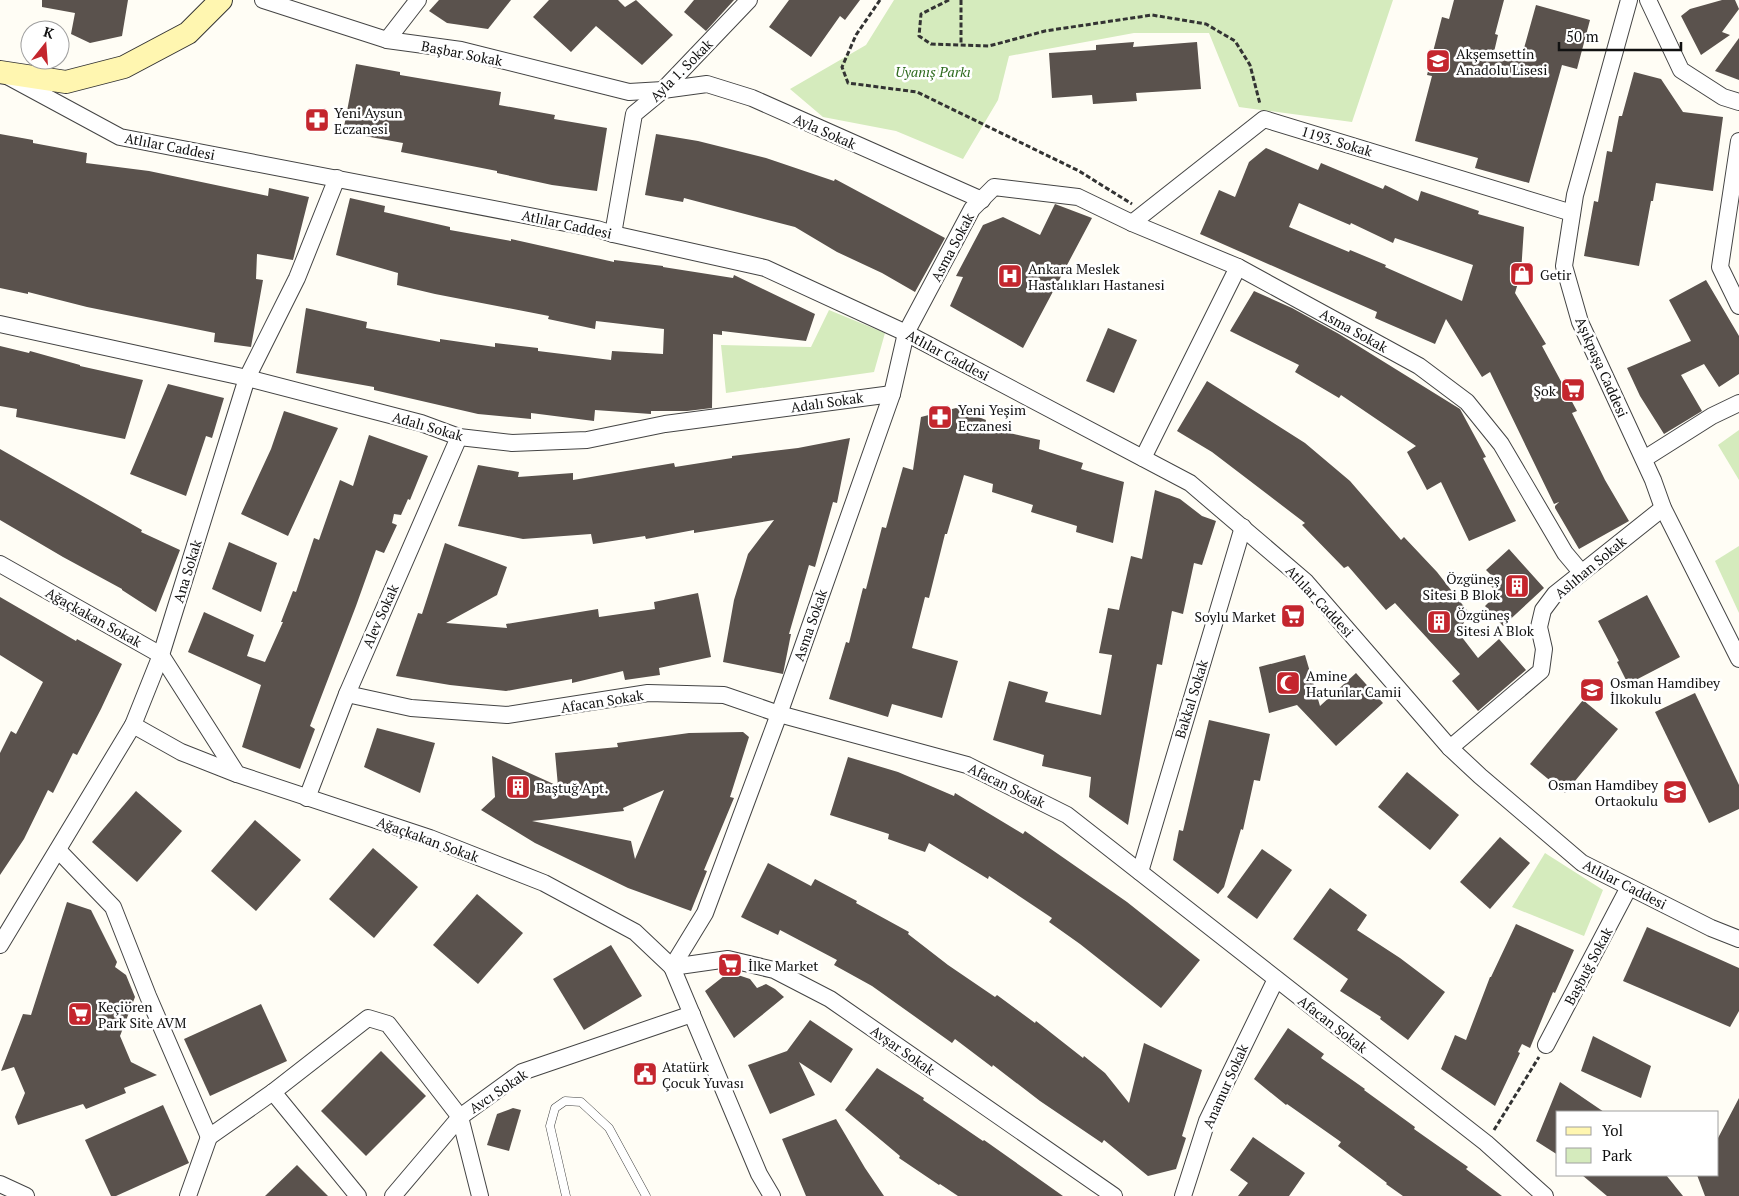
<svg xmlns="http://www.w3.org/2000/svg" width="1739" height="1196" font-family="'PT Serif',serif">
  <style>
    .green { fill: #d5ebbd }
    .building { fill: #5a524d; fill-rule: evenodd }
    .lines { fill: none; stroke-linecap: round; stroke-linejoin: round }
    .lane-casing { stroke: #444; stroke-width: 9 }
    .street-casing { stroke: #444; stroke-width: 18 }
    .secondary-casing { stroke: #333; stroke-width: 24 }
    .path { stroke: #333; stroke-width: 3; stroke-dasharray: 5 2.5; stroke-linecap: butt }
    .lane { stroke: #fff; stroke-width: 8 }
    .street { stroke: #fff; stroke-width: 16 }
    .secondary { stroke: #fff6b0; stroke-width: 22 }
    .labels { text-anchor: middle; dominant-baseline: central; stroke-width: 5; stroke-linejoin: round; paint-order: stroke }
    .street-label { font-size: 14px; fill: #111; stroke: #fff }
    .poi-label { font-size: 14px; fill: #111; stroke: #fff; text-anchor: start }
    .park-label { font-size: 14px; font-style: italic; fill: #2f6b1f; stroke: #fff }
  </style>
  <rect width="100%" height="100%" fill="#fffdf5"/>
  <!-- green -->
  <g class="green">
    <polygon points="894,0 1393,0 1352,122 1239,107 1209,33 1134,33 1009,56 998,100 963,159 896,131 823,117 790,89 866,45"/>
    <polygon points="829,310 885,333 874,372 726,393 721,345 811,347"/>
    <polygon points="1739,430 1739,480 1718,445"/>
    <polygon points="1739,546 1739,613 1715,561"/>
    <polygon points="1545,853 1603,890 1584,936 1512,907"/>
  </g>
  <!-- building -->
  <g class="building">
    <polygon points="42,0 128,0 122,36 90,43 71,34 75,13 42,7"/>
    <polygon points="439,0 511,0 488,29 447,23 429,11"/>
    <polygon points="549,0 618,0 625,7 636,0 673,35 642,65 596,26 571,52 533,17"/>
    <polygon points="694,0 734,0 706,31 684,12"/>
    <polygon points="789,0 860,0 845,20 840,16 811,57 769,27"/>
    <polygon points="1454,0 1504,0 1495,34 1498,35 1494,52 1521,59 1536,5 1590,20 1577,69 1562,65 1529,183 1475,168 1478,158 1415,141 1432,76 1427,75 1442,17 1449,19"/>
    <polygon points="1722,0 1735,0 1739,9 1722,32 1730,35 1701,55 1681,16 1690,9"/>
    <polygon points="1739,38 1739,80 1715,71"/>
    <polygon points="1134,42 1133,47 1197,42 1201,89 1136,93 1137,101 1093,104 1092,95 1052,98 1049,53 1096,50 1096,45"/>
    <polygon points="356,64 400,72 400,75 501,92 499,105 555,115 554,119 607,128 597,191 552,185 497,173 497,171 401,152 403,143 343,132"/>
    <polygon points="1634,72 1661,79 1683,112 1723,117 1713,191 1656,183 1653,201 1651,201 1639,266 1584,256 1594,201 1598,202 1607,151 1612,152 1619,116 1622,116"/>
    <polygon points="0,134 33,140 33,143 87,153 86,163 149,171 268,196 269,188 309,197 293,260 257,254 256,279 263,280 251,347 214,342 215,333 87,307 28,292 28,294 0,288"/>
    <polygon points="656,134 698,141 766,158 834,181 835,179 945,238 915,292 882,273 837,252 795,227 684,198 683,202 645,195"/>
    <path d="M1266,148L1318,170L1321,163L1383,189L1385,185L1418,201L1421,191L1479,211L1478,214L1524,227L1521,273L1515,293L1546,344L1542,346L1577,411L1572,413L1605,480L1629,521L1579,549L1555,508V506L1559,502L1554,504L1490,372L1482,377L1446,319L1435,344L1375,318L1377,312L1200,234L1219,190L1235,197L1249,162ZM1299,203L1350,225L1351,223L1393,243L1395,238L1473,265L1462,301L1385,267L1386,265L1350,250L1349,252L1289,227Z"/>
    <polygon points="350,198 385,206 384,212 450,227 450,230 511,241 511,239 614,262 614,260 663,266 663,267 733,278 734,275 815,314 806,341 722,331 722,335 713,334 712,408 687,411 651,411 651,414 595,410 594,421 531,413 531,419 478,414 374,390 374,387 296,373 306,308 367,322 366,328 440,342 440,339 495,347 495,343 538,348 538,351 611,360 612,351 663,354 664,329 596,321 595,329 548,319 549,316 435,294 397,285 398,273 336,255"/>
    <polygon points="1055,204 1092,218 1023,348 950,306 963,277 956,276 983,225 1003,217 1040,235"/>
    <polygon points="1706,280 1739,336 1739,374 1719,387 1704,364 1681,375 1702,411 1664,434 1640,396 1627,368 1691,341 1669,300"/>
    <polygon points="1254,291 1292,308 1339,334 1460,409 1486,457 1483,458 1516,521 1469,541 1441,482 1427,490 1407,452 1416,446 1341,395 1339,398 1295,372 1299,365 1230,331"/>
    <polygon points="1108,328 1137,340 1114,393 1086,381"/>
    <polygon points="0,346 29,353 30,351 80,365 80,366 143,380 125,439 16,417 17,409 0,406"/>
    <polygon points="1207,381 1305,443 1350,481 1401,540 1404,537 1437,572 1469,613 1462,626 1461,636 1478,658 1499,639 1526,670 1478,711 1452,681 1460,674 1395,603 1386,610 1348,566 1344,568 1302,525 1305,523 1212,452 1177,431"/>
    <polygon points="168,384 224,398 212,438 206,436 186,496 130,474"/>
    <polygon points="956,408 986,420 984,427 1040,440 1039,449 1083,463 1081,469 1124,482 1113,543 1076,532 1077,526 1031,512 1033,505 992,492 993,484 964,475 947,534 945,534 929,598 925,597 912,648 958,661 942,718 892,704 888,717 829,699 846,642 849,643 863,588 866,589 882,527 886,528 903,467 913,470 921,417"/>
    <polygon points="284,411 338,428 288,536 241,514 271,449"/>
    <polygon points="369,435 428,456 410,500 408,499 401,515 394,514 392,523 397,525 384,553 376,550 356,606 310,726 315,729 300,769 242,747 261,685 188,652 204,612 254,635 247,656 265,662 283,622 281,622 293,591 296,592 314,538 319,540 340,480 353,486"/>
    <polygon points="850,438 837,503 833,502 815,567 809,565 789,634 791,634 783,674 723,662 734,600 748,554 774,520 694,533 694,530 646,539 645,536 593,544 591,534 523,539 458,526 478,465 519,472 518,477 573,473 573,480 674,463 675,467 732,458 732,456 798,448"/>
    <polygon points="0,449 142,530 141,532 180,550 156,612 122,590 122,589 63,557 0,520"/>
    <polygon points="1155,490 1180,499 1202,516 1216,521 1202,565 1194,563 1183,614 1172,611 1162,665 1157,664 1128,825 1089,797 1091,777 1042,766 1044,755 993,740 1009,681 1048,692 1045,702 1101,715 1112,655 1099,653 1108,608 1119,610 1131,556 1142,559"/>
    <polygon points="229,542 277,563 261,612 212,589"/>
    <polygon points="445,543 507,567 497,595 446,623 507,628 506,624 598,609 599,617 655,609 654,602 698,593 711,657 659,668 660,675 625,680 623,671 572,683 572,679 506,691 450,685 396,676 418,613 422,614"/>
    <polygon points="1509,549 1544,588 1503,626 1485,606 1498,593 1489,584 1494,578 1486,570"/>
    <polygon points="1647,595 1680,657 1628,684 1617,662 1619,661 1598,621"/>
    <polygon points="0,597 76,641 77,639 122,664 101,709 77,755 73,753 53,793 48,790 24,839 0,875 0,753 11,731 16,734 43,682 0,655"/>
    <polygon points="1305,655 1320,706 1356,673 1383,703 1336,746 1297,705 1269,713 1259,667"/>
    <polygon points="1695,693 1739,785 1739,809 1709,823 1655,712"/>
    <polygon points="1583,700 1618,729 1565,793 1530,764"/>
    <polygon points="1209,720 1270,734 1260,781 1254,780 1243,830 1241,829 1224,887 1218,894 1173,860 1179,830 1183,831"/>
    <polygon points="377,728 435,743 420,793 364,767"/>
    <path d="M743,732L749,737L730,797L734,798L704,870L707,871L691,911L628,888L535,843L481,810L495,797L492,756L558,786L555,753L618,747L617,743L689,733ZM664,790L635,859L631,841L532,821L624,811L623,808Z"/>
    <polygon points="848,757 898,772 954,796 955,793 1023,834 1025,831 1127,902 1200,960 1161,1008 1080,944 1049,922 1052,918 989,876 988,879 929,843 925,852 888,839 889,834 830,815"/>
    <polygon points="1407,772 1459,815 1430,850 1378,807"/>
    <polygon points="136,791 182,831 137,882 92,842"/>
    <polygon points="255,820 301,860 256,911 211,871"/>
    <polygon points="1500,837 1530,863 1490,909 1460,882"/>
    <polygon points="373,848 418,887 374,938 329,899"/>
    <polygon points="1262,849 1292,870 1257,919 1227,897"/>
    <polygon points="768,863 811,886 815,879 857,901 856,903 909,932 908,934 948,965 995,997 997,995 1035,1023 1036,1021 1083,1058 1084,1056 1105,1073 1129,1103 1144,1043 1202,1070 1182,1136 1186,1138 1176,1169 1148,1176 1104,1140 1102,1143 1040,1101 993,1065 992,1067 955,1039 952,1043 872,986 834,965 837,960 780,930 778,935 741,917"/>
    <polygon points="1330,888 1367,915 1357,930 1400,958 1445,992 1408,1040 1380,1019 1381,1017 1340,991 1348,979 1293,939"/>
    <polygon points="477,894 523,933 478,984 433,945"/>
    <polygon points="67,902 91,910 117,962 115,967 126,975 135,997 120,1036 131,1062 157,1075 124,1088 126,1093 86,1109 83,1104 18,1125 15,1117 25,1093 14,1067 1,1071 23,1014 31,1015"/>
    <polygon points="1516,924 1574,950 1555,993 1553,992 1530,1048 1522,1044 1518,1052 1520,1053 1495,1106 1441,1069 1455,1035 1466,1040 1490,977 1491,977"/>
    <polygon points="1647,927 1739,968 1739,1011 1730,1027 1623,981"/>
    <polygon points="611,945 642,996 584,1030 553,979"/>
    <polygon points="729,972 750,979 757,988 766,984 775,989 784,997 734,1038 705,991"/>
    <polygon points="261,1004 287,1061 210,1096 184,1039"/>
    <polygon points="810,1020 853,1049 831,1083 799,1062 815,1095 770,1114 748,1065 787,1051"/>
    <polygon points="1288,1028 1324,1054 1321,1058 1365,1089 1364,1090 1415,1127 1414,1129 1468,1167 1466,1169 1502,1196 1403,1196 1386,1184 1387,1183 1338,1146 1341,1142 1287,1104 1286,1105 1254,1079"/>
    <polygon points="1593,1036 1651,1066 1641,1098 1581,1071"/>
    <polygon points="381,1051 426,1096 366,1156 321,1111"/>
    <polygon points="877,1068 924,1098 923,1100 983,1141 984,1140 1063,1196 958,1196 940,1184 939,1185 899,1158 900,1156 845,1110"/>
    <polygon points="1560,1082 1604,1112 1558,1112 1558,1155 1536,1141"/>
    <polygon points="1739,1098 1739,1196 1705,1196 1697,1175 1718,1175 1718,1138"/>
    <polygon points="163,1105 189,1163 116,1196 111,1196 85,1140"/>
    <polygon points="513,1108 521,1110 509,1151 487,1145 497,1114"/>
    <polygon points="836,1119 865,1168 884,1196 806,1196 782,1139"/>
    <polygon points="1253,1137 1305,1173 1289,1196 1238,1196 1248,1183 1230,1170"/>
    <polygon points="297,1165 328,1196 265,1196"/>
    <polygon points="1582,1175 1666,1175 1683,1196 1607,1196"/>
  </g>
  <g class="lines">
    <defs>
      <polyline id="lane" points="566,1196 550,1126 555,1108 565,1101 581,1102 609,1128 646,1196"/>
      <g id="street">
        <polyline points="263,0 387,40 461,50 629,92 663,90 707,84 752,98 982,200"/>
        <polyline points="1629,0 1575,195 1564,266 1580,322 1653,480 1663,508 1739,659"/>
        <polyline points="1648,0 1681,70 1723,97 1739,102"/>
        <polyline points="387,40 418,0"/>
        <polyline points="9,77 120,137 597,229 613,234 765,268 906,333 1190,483 1305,581 1450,748 1480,776 1582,863 1711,928 1739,939"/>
        <polyline points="1739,141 1720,267 1739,306"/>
        <polyline points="1132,223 1264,119 1572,213"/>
        <polyline points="613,234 634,114 663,90 749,0"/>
        <polyline points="0,324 247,378 421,423 459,437 512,443 587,440 665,424 892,394"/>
        <polyline points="1143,458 1238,267"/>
        <polyline points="1644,459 1712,416 1739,403"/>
        <polyline points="0,564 161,655 237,774 430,838 544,883 635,932 672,967 759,1174 772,1196"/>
        <polyline points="347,694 411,708 507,715 648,693 724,695 779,714 967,765 1067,815 1486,1143 1545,1196"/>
        <polyline points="133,725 181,752 237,774"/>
        <polyline points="1450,748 1541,671 1544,649 1539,627 1543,610 1555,594 1663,508"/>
        <polyline points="307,798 347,694 459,437"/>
        <polyline points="58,850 113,907 148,996 209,1137 273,1092 368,1018 388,1024 460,1117 480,1196"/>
        <polyline points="1140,872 1243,527"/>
        <polyline points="0,945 133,725 161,655 247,378 297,278 337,178"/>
        <polyline points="672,967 705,913 779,714 892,394 906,333 972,209 994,187 1078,197 1132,223 1238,267 1419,366 1467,402 1501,444 1565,553 1581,572"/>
        <polyline points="672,967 728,959 774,970 830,999 1114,1196"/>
        <polyline points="1546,1045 1629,887"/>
        <polyline points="273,1092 358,1196"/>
        <polyline points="0,1184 26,1196"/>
        <polyline points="188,1196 209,1137"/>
        <polyline points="393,1196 460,1117 522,1072 692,1014"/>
        <polyline points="1183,1196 1207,1121 1276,979"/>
      </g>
      <polyline id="secondary" points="0,72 66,82 124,67 188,33 221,0"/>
    </defs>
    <!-- lane casing -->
    <use href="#lane" class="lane-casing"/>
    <!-- street casing -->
    <use href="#street" class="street-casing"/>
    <!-- secondary casing -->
    <use href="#secondary" class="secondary-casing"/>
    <!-- path -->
    <g class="path">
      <polyline points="880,0 856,35 842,67 848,83 917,92 1079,171 1132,204"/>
      <polyline points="949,0 921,14 919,36 931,44 989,46 1045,31 1152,15 1206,24 1235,41 1250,65 1260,104"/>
      <polyline points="961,0 961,45"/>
      <polyline points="1494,1130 1539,1057"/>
    </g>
    <!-- lane -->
    <use href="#lane" class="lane"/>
    <!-- street -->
    <use href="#street" class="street"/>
    <!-- secondary -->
    <use href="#secondary" class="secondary"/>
  </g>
  <!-- icons -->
  <defs>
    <symbol id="school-square" viewBox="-11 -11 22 22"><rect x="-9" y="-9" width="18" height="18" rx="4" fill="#c4262e" stroke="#fff"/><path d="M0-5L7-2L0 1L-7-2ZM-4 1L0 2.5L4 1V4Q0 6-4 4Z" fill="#fff"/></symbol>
    <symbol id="pharmacy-square" viewBox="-11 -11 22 22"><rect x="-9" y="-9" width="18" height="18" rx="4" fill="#c4262e" stroke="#fff"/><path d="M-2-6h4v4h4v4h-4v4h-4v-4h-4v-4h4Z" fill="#fff"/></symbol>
    <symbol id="shop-square" viewBox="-11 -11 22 22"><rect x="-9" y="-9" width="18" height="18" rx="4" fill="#c4262e" stroke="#fff"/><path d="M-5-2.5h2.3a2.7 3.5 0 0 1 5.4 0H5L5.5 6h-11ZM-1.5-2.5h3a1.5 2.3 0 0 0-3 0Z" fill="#fff"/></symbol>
    <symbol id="hospital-square" viewBox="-11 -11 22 22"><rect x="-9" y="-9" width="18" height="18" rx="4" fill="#c4262e" stroke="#fff"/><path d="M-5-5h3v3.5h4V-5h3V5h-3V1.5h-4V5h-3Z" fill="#fff"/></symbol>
    <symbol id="supermarket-square" viewBox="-11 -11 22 22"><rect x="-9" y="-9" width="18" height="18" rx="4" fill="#c4262e" stroke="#fff"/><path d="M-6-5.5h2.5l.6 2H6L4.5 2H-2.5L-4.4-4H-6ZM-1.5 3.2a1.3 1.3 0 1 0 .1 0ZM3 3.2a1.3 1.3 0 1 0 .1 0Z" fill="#fff"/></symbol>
    <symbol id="building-square" viewBox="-11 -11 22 22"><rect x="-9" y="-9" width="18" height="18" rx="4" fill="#c4262e" stroke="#fff"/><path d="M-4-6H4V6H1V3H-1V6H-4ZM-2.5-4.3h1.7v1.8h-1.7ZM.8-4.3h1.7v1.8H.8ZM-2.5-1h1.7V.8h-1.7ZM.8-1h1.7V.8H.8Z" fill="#fff"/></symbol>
    <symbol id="mosque-square" viewBox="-11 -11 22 22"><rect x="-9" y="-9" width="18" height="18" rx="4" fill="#c4262e" stroke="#fff"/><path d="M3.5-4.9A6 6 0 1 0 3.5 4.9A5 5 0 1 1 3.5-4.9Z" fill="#fff"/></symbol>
    <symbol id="civic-square" viewBox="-11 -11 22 22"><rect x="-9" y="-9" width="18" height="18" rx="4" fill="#c4262e" stroke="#fff"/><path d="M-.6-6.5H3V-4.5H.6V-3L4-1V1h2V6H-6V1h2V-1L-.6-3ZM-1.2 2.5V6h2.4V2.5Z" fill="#fff"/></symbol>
  </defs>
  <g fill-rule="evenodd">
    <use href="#school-square" x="1424" y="47" width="28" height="28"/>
    <use href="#pharmacy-square" x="303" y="106" width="28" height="28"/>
    <use href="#shop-square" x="1508" y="260" width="28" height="28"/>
    <use href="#hospital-square" x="996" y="262" width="28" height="28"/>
    <use href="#supermarket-square" x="1559" y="376" width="28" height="28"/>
    <use href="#pharmacy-square" x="926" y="403" width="28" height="28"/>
    <use href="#building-square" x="1503" y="572" width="28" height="28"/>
    <use href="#supermarket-square" x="1279" y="602" width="28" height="28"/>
    <use href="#building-square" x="1425" y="608" width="28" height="28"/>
    <use href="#mosque-square" x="1274" y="669" width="28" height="28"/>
    <use href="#school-square" x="1578" y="676" width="28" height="28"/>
    <use href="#building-square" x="504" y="773" width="28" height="28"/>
    <use href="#school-square" x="1661" y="778" width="28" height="28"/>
    <use href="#supermarket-square" x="716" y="951" width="28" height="28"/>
    <use href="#supermarket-square" x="66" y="1000" width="28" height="28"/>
    <use href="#civic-square" x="631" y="1060" width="28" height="28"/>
  </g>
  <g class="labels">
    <!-- street labels -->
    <g class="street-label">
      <text transform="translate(462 53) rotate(11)">Başbar Sokak</text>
      <text transform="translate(681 70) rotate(-45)">Ayla 1. Sokak</text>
      <text transform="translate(825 131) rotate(24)">Ayla Sokak</text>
      <text transform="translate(1337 141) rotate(17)">1193. Sokak</text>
      <text transform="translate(170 146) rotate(11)">Atlılar Caddesi</text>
      <text transform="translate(567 224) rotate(12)">Atlılar Caddesi</text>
      <text transform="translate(952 247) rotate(-62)">Asma Sokak</text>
      <text transform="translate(1354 330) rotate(29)">Asma Sokak</text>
      <text transform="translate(948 355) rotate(28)">Atlılar Caddesi</text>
      <text transform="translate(1602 367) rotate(66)">Aşıkpaşa Caddesi</text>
      <text transform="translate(827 402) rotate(-8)">Adalı Sokak</text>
      <text transform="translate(428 426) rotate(16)">Adalı Sokak</text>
      <text transform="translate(1590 567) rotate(-40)">Aslıhan Sokak</text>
      <text transform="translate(187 571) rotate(-73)">Ana Sokak</text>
      <text transform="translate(1320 601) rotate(47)">Atlılar Caddesi</text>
      <text transform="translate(380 616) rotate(-66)">Alev Sokak</text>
      <text transform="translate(94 617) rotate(29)">Ağaçkakan Sokak</text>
      <text transform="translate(810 625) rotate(-71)">Asma Sokak</text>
      <text transform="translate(1191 699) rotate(-73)">Bakkal Sokak</text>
      <text transform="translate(602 701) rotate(-9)">Afacan Sokak</text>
      <text transform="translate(1007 785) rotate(26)">Afacan Sokak</text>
      <text transform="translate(428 839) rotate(20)">Ağaçkakan Sokak</text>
      <text transform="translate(1625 884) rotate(27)">Atlılar Caddesi</text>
      <text transform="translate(1588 966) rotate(-62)">Başbuğ Sokak</text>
      <text transform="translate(1333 1024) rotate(38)">Afacan Sokak</text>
      <text transform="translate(903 1050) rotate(35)">Avşar Sokak</text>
      <text transform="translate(1225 1086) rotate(-66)">Anamur Sokak</text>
      <text transform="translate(498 1091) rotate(-34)">Avcı Sokak</text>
    </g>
    <!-- poi labels -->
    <g class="poi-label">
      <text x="1456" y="53">Akşemsettin<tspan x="1456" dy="16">Anadolu Lisesi</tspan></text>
      <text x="334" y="112">Yeni Aysun<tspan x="334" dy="16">Eczanesi</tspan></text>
      <text x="1028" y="268">Ankara Meslek<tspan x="1028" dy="16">Hastalıkları Hastanesi</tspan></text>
      <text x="1540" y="274">Getir</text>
      <text x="1556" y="390" text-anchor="end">Şok</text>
      <text x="958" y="409">Yeni Yeşim<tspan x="958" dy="16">Eczanesi</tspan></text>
      <text x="1500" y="578" text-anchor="end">Özgüneş<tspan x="1500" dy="16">Sitesi B Blok</tspan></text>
      <text x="1456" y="614">Özgüneş<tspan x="1456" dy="16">Sitesi A Blok</tspan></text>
      <text x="1276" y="616" text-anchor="end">Soylu Market</text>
      <text x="1306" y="675">Amine<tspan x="1306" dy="16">Hatunlar Camii</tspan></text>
      <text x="1610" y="682">Osman Hamdibey<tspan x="1610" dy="16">İlkokulu</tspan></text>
      <text x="1658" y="784" text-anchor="end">Osman Hamdibey<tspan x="1658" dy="16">Ortaokulu</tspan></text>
      <text x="536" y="787">Baştuğ Apt.</text>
      <text x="748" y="965">İlke Market</text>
      <text x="98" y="1006">Keçiören<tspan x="98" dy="16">Park Site AVM</tspan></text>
      <text x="662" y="1066">Atatürk<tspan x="662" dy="16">Çocuk Yuvası</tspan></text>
    </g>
    <!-- park labels -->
    <g class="park-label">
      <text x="933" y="71">Uyanış Parkı</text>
    </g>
  </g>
  <!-- legend -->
  <rect x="1556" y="1111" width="162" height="65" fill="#ffffff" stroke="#a0a0a0"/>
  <rect x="1566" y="1127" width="25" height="8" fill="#fff6b0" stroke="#a0a0a0"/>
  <text x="1602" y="1136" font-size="15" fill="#111111">Yol</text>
  <rect x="1566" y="1148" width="25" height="15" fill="#d5ebbd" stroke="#a0a0a0"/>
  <text x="1602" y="1161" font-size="15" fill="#111111">Park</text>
  <!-- north arrow -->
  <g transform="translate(45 45) rotate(17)"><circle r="24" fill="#ffffff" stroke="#a0a0a0"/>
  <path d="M0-4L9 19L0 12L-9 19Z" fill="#c4262e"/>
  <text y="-8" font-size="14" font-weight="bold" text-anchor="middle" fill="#111111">K</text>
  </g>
  <!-- scale -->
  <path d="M1559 42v8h122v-8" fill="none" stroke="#111111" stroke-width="2.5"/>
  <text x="1566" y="42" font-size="15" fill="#111111" stroke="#ffffff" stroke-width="4" paint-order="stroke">50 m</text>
</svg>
